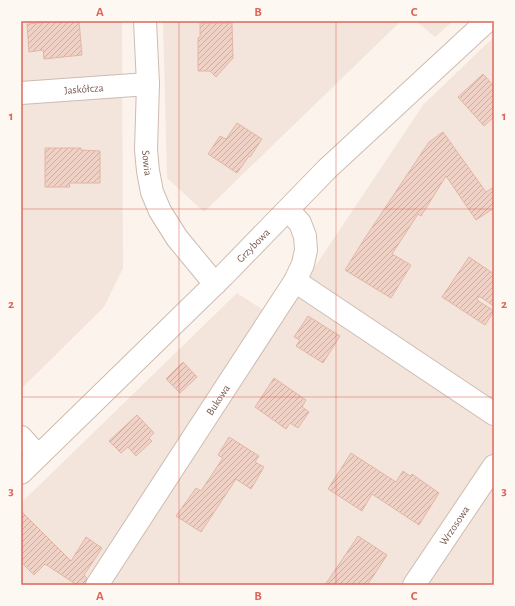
<svg xmlns="http://www.w3.org/2000/svg" width="515" height="606" font-family="'Alegreya Sans',sans-serif">
  <style>
    .residential { fill: #f3e5db }
    .building { fill: url(#building-hatch); stroke: #e2b6a6 }
    .lines { fill: none; stroke-linecap: round; stroke-linejoin: round }
    .minor-casing { stroke: #cebbb1; stroke-width: 24 }
    .minor { stroke: #fff; stroke-width: 22 }
    .grid { fill: none; stroke: #de6659; stroke-width: 1; stroke-opacity: 0.55 }
    .labels { text-anchor: middle; dominant-baseline: central; stroke-width: 4; stroke-linejoin: round; paint-order: stroke }
    .street-label { font-size: 11px; fill: #77594f; stroke: #fef8f3 }
    .neatline { fill: none; stroke: #de6659; stroke-width: 1.5 }
    .grid-label { font-size: 13px; text-anchor: middle; font-weight: bold; fill: #de6659 }
  </style>
  <defs>
    <pattern id="building-hatch" width="6" height="6" patternUnits="userSpaceOnUse"><rect width="6" height="6" fill="#f0d1c5"/><path d="M-1 1l2-2M0 6l6-6M5 7l2-2" fill="none" stroke="#c7ada2"/></pattern>
  </defs>
  <rect width="100%" height="100%" fill="#fcf4ec"/>
  <!-- residential -->
  <g class="residential">
    <polygon points="21,21 122,21 123,268 104,307 21,389"/>
    <polygon points="163,21 401,21 204,212 167,178"/>
    <polygon points="416,21 453,21 435,37"/>
    <polygon points="494,37 494,585 21,585 21,503 237,293 280,321 308,277 423,105 477,53"/>
  </g>
  <!-- building -->
  <g class="building">
    <polygon points="60,21 79,21 82,55 44,59 43,50 29,52 27,24"/>
    <polygon points="200,23 232,23 233,58 216,77 210,71 198,71 198,38 200,37"/>
    <polygon points="483,74 494,86 494,117 484,126 458,97"/>
    <polygon points="237,123 262,139 250,157 249,156 237,173 208,154 220,136 226,139"/>
    <polygon points="443,132 486,192 494,187 494,208 476,220 446,176 421,216 418,214 392,254 411,265 391,298 345,270 365,238 429,142"/>
    <polygon points="45,148 81,148 81,150 100,151 100,183 69,183 70,187 45,187"/>
    <polygon points="469,257 494,274 494,306 479,296 477,300 494,311 485,325 442,297"/>
    <polygon points="308,316 340,336 323,363 296,346 300,340 294,337"/>
    <polygon points="183,362 197,377 180,393 166,379"/>
    <polygon points="274,378 306,400 302,407 309,412 298,428 290,423 286,429 255,407"/>
    <polygon points="137,415 154,433 149,438 152,441 136,456 128,447 121,453 109,441"/>
    <polygon points="229,437 259,456 255,462 264,467 251,489 236,479 201,532 176,516 196,488 201,491 223,458 218,455"/>
    <polygon points="351,453 396,482 403,471 410,476 412,474 439,493 419,525 372,494 362,511 328,489"/>
    <polygon points="21,511 71,561 86,537 102,548 84,575 87,578 85,585 77,585 45,564 34,575 21,562"/>
    <polygon points="358,536 387,555 372,578 367,585 325,585"/>
  </g>
  <g class="lines">
    <defs>
      <g id="minor">
        <path id="s1" d="M145,21L148,84L146,150L148,171L152,192L160,211L177,238L215,284"/>
        <path id="s2" d="M21,93L148,84"/>
        <polyline points="295,281 494,414"/>
        <polyline points="21,437 38,456"/>
        <path id="s3" d="M21,473L224,275L327,169L487,21"/>
        <path id="s4" d="M97,585L295,281L303,264L306,250L305,236L300,223L288,210"/>
        <path id="s5" d="M414,585L494,466"/>
      </g>
    </defs>
    <!-- minor casing -->
    <use href="#minor" class="minor-casing"/>
    <!-- minor -->
    <use href="#minor" class="minor"/>
  </g>
  <!-- grid -->
  <path class="grid" d="M179,21V585M336,21V585M21,209H494M21,397H494"/>
  <g class="labels">
    <!-- street labels -->
    <g class="street-label">
      <text stroke="none"><textPath href="#s2" startOffset="63">Jaskółcza</textPath></text>
      <text stroke="none"><textPath href="#s1" startOffset="142">Sowia</textPath></text>
      <text stroke="none"><textPath href="#s3" startOffset="325">Grzybowa</textPath></text>
      <text stroke="none"><textPath href="#s4" startOffset="221">Bukowa</textPath></text>
      <text stroke="none"><textPath href="#s5" startOffset="72">Wrzosowa</textPath></text>
    </g>
  </g>
  <!-- border -->
  <rect width="515" height="606" fill="none" stroke="#fef8f3" stroke-width="44"/>
  <rect x="22" y="22" width="471" height="562" class="neatline"/>
  <g class="grid-label">
    <text x="100" y="16">A</text>
    <text x="258" y="16">B</text>
    <text x="414" y="16">C</text>
    <text x="11" y="120">1</text>
    <text x="504" y="120">1</text>
    <text x="11" y="308">2</text>
    <text x="504" y="308">2</text>
    <text x="11" y="495">3</text>
    <text x="504" y="495">3</text>
    <text x="100" y="600">A</text>
    <text x="258" y="600">B</text>
    <text x="414" y="600">C</text>
  </g>
</svg>
